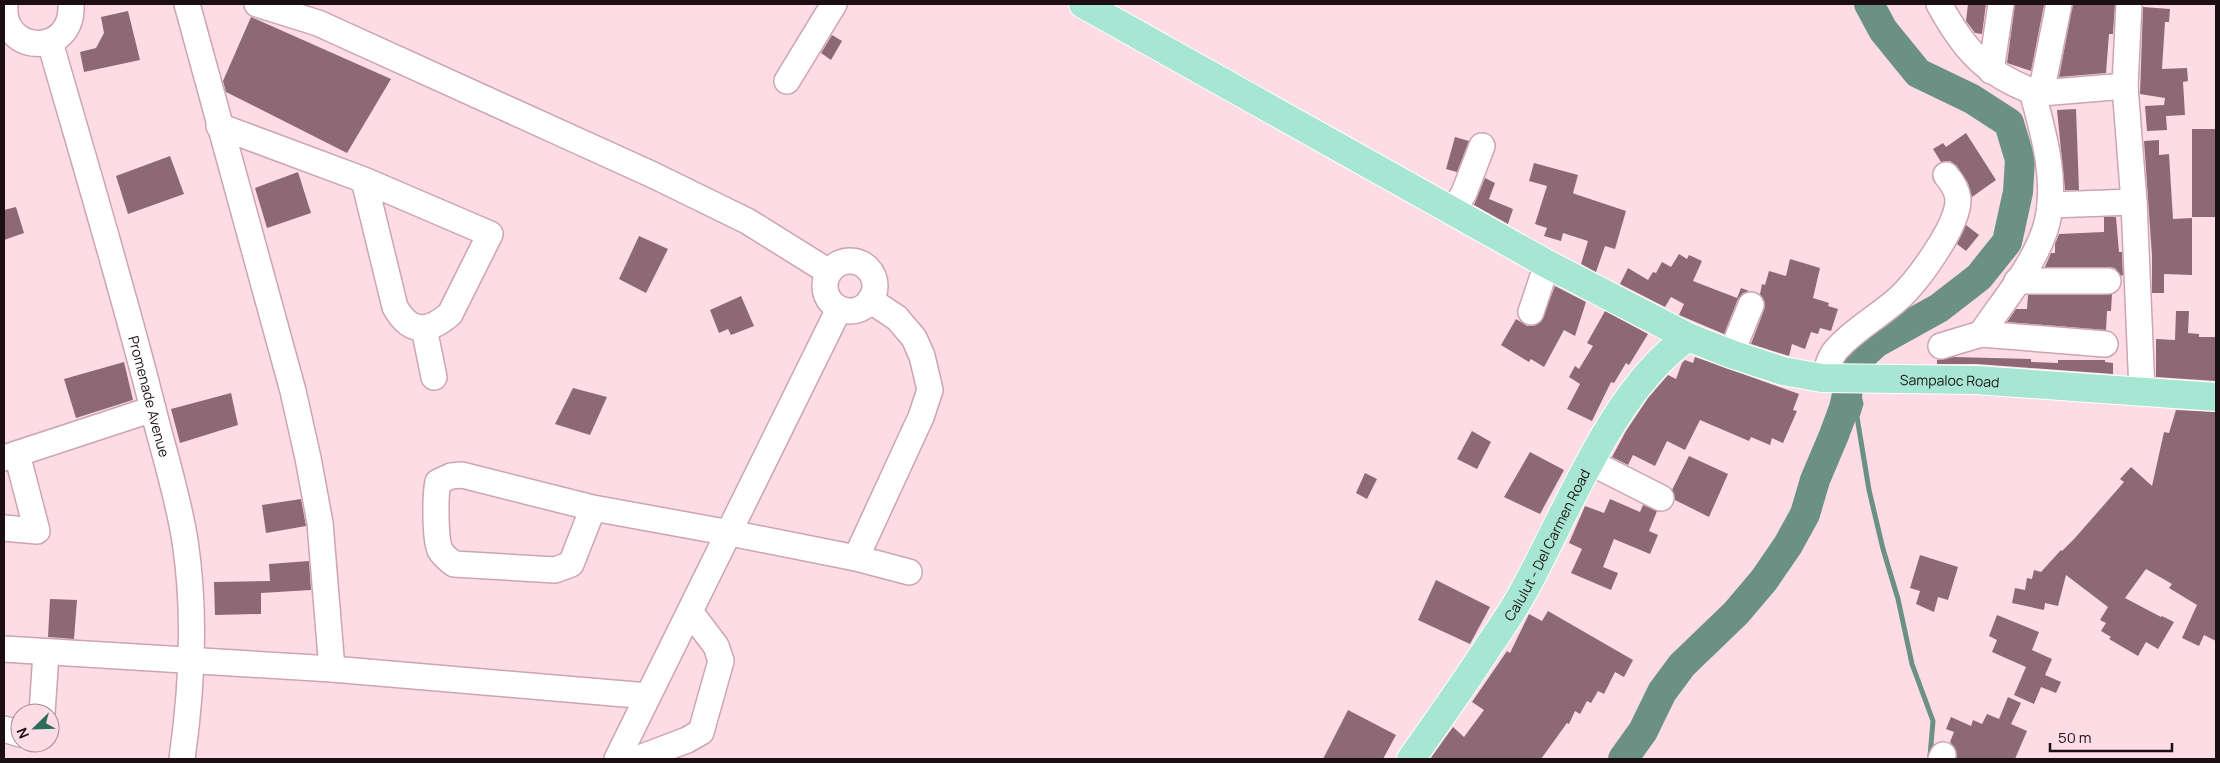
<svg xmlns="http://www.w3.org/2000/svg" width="2220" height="763" font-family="Manrope,sans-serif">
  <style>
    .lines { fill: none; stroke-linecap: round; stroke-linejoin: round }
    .stream { stroke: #6a9184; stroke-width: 5 }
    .river { stroke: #6a9184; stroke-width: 30 }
    .building { fill: #8c6974 }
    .minor-casing { stroke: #cca5b1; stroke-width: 28 }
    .major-casing { stroke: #fff; stroke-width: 30 }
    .minor { stroke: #fff; stroke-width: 25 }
    .major { stroke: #a6e6d3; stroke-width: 28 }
    .labels { text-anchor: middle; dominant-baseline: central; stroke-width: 4; stroke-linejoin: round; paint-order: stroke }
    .street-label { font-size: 14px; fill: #1c0f13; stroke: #fddce6 }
  </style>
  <rect width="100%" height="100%" fill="#fddce6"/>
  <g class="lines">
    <!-- stream -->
    <polyline class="stream" points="1857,386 1861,404 1857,417 1869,490 1883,549 1898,599 1912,664 1933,721 1930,756"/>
    <!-- river -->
    <polyline class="river" points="1623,759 1643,731 1662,692 1682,665 1736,613 1764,580 1788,545 1805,514 1815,480 1834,435 1844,408 1854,363 1876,343 1939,308 1979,277 2007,242 2018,192 2020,160 2009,123 1972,99 1918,73 1883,30 1869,4"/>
  </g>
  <!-- building -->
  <g class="building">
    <polygon points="1968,4 1986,4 1982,34 1975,33 1966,21"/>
    <polygon points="2015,4 2044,5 2031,71 2007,63"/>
    <polygon points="2073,4 2115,4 2113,34 2109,34 2106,73 2059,77"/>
    <polygon points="2143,7 2170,9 2169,22 2165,22 2162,69 2187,68 2188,81 2183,82 2185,115 2166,116 2167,130 2147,131 2145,106 2164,105 2165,98 2140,94"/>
    <polygon points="128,11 140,60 84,72 80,52 96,48 104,33 101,17"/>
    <polygon points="251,17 391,79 347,153 226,92 223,81"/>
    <polygon points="832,35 842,41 831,60 821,53"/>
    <polygon points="2076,109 2079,190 2065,190 2057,110"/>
    <rect x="2192" y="129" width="24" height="88"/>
    <polygon points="1966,133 1996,180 1972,197 1968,183 1957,166 1950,161 1941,162 1933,149 1943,143 1946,147"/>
    <polygon points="1455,137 1469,141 1457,172 1446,169"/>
    <polygon points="2159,140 2159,155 2169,154 2173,219 2192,218 2192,275 2164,274 2164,293 2152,293 2152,256 2144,141"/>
    <polygon points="170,156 184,194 128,214 116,176"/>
    <polygon points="1534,163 1578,175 1573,193 1575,194 1626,211 1615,249 1605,246 1596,272 1581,264 1588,241 1563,233 1561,241 1544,236 1547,228 1535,224 1547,186 1529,181"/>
    <polygon points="298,172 311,213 267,228 255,188"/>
    <polygon points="1485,178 1495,183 1489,199 1513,209 1508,224 1474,205"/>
    <polygon points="16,207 24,233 4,240 4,210"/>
    <polygon points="2104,217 2116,217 2119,252 2122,252 2123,275 2121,276 2115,268 2108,267 2045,267 2051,253 2055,253 2055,244 2059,234 2104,232"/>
    <polygon points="1966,225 1979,235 1966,251 1957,244"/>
    <polygon points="639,236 668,249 646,293 619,279"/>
    <polygon points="1679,254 1687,259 1689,255 1702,261 1693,281 1737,298 1741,288 1749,291 1743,293 1738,299 1724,334 1679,315 1684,304 1671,297 1665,307 1620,284 1628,268 1648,280 1653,272 1656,273 1662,262 1671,267"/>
    <polygon points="1790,259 1820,268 1813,298 1829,303 1828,306 1838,309 1831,331 1820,328 1818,334 1811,332 1805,349 1792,344 1789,356 1751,344 1764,310 1765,303 1760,294 1762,284 1765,285 1769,271 1786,276"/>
    <polygon points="1555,286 1586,302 1575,336 1564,330 1544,367 1531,359 1529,362 1501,345 1516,319 1527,326 1534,326 1541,322"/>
    <polygon points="2112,294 2111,311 2107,311 2106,330 2007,322 2016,309 2027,309 2028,295"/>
    <polygon points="741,296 754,326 731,335 728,329 719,333 710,310"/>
    <polygon points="1605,311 1648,334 1629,365 1626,363 1614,383 1611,382 1592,421 1567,409 1580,384 1569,377 1575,366 1579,369 1593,346 1587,343"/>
    <polygon points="2176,311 2189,311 2188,333 2199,334 2199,337 2216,337 2216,381 2156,377 2156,339 2175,340"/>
    <polygon points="1695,357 1799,394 1793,410 1797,411 1783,443 1772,438 1770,445 1751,437 1749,441 1700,420 1685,450 1667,441 1655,466 1633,455 1628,465 1612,457 1626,431 1648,398 1668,375 1676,379 1682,363 1685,360 1693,363"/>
    <polygon points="1954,357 2031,359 2031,362 2058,363 2058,360 2105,360 2105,362 2113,363 2113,374 1977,364 1937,364 1937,360"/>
    <polygon points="124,362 133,400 76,418 64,379"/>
    <polygon points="573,388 607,397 590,435 555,424"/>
    <polygon points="231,393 238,425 180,443 171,409"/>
    <polygon points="2176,410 2216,412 2216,641 2204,635 2199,646 2182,638 2197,605 2169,588 2172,584 2146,569 2125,598 2161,617 2162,616 2174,622 2158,649 2146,642 2138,656 2109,639 2111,637 2101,631 2106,623 2100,620 2108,607 2066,575 2058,606 2045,603 2044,610 2012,603 2015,588 2025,590 2027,578 2032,579 2034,570 2041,572 2061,550 2062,551 2075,538 2124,482 2120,479 2131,467 2152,486 2164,432 2169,433"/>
    <polygon points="1472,431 1491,442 1477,469 1457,459"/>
    <polygon points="1530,452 1564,470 1540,514 1504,497"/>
    <polygon points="1689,456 1728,474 1709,517 1675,500 1672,490"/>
    <polygon points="1365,473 1377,479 1367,499 1356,493"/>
    <polygon points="301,499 306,526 266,533 262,505"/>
    <polygon points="1610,499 1640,512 1643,505 1657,511 1649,531 1658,535 1650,554 1614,539 1603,567 1618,573 1611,590 1571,573 1582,549 1569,543 1585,506 1604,513"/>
    <polygon points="1920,555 1958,567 1948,600 1938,597 1934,612 1916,604 1920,591 1910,588"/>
    <polygon points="309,561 311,590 261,593 261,614 215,615 214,582 270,581 269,564"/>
    <polygon points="1436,580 1490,607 1470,644 1418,620"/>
    <polygon points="50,599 77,600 74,639 48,637"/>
    <polygon points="1548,611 1633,660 1624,677 1615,672 1604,694 1598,691 1591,703 1587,701 1580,714 1575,711 1569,724 1567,723 1541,759 1430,759 1453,727 1464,737 1484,710 1472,702 1507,651 1510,653 1529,614 1542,621"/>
    <polygon points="1997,615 2039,632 2032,650 2052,659 2045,675 2061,682 2056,693 2041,687 2034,704 2014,695 2026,667 1992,652 1997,640 1989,636"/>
    <polygon points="2008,697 2021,703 2011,724 2027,731 2015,759 1956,759 1955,748 1950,742 1954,732 1946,729 1951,717 1971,726 1973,720 1982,724 1987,714 1999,719"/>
    <polygon points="1348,710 1396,735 1383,759 1323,759"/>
  </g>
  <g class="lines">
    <defs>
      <g id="minor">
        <path d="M5,4C0,55 74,58 71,4"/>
        <polyline points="187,4 293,391 308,458 320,523 332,669"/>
        <polyline points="257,4 318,23 653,175 747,221 829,272"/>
        <path d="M1939,4C1963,48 1984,73 2032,91C2044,134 2059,186 2045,230C2032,268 2003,301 1981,334"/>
        <polyline points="2129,4 2125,86 2134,202 2142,391"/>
        <path id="s1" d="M50,42C85,164 122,286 153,409C164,453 178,496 185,541C196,613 192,688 182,759"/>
        <polyline points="1991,71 2001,4"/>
        <polyline points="787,81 834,4"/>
        <polyline points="2032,91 2041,93 2125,86"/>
        <polyline points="2041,93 2059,4"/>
        <path d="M219,126L364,180L490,234L450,314C428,333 410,334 395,307L364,180"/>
        <polyline points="2050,205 2134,202"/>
        <polyline points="1453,211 1464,193 1482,146"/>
        <circle cx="850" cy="286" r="25"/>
        <polyline points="2017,281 2108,281"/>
        <polyline points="1531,312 1547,264"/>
        <polyline points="424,328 434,377"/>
        <polyline points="1941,346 1981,334 2105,344"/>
        <polyline points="1731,354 1751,305"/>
        <path d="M1825,378C1827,368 1829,358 1836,350C1853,330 1878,317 1898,299C1917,282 1959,225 1958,199C1957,189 1952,182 1946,175"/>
        <polyline points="4,458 153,409"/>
        <polyline points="1590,462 1661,498"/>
        <path d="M593,508L571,564L555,570L454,564C449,560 443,556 440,550C435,539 435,495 438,482L451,476L462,475L593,508L730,533L856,558L909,572"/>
        <polyline points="4,528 37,531 17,454"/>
        <polyline points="856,558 921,417 930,390 922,356 914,338 897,318 870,300"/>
        <polyline points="4,649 332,669 648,696"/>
        <polyline points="42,713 46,653"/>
        <polyline points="4,729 20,734"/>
        <polyline points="617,759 839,309"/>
        <polyline points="637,759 687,740 701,732 721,661 716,646 691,613"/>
        <polyline points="1941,759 1943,755"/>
      </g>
      <g id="major">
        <path id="s2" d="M1083,4L1547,264L1688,337L1731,354L1783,371L1822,378L1976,380L2216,397"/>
        <path id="s3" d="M1411,759C1438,721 1465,683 1490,644C1501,628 1512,612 1521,596C1567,514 1611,391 1688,337"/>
      </g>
    </defs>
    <!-- minor casing -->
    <use href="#minor" class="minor-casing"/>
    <!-- major casing -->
    <use href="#major" class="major-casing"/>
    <!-- minor -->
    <use href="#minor" class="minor"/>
    <!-- major -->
    <use href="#major" class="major"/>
  </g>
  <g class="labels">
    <!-- street labels -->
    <g class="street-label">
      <text stroke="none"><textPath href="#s2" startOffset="959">Sampaloc Road</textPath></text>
      <text stroke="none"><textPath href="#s1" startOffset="368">Promenade Avenue</textPath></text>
      <text stroke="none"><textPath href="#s3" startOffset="254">Calulut - Del Carmen Road</textPath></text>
    </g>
  </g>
  <!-- border -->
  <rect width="2220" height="763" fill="none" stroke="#1c0f13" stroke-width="10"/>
  <!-- north arrow -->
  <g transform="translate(35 728) rotate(247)"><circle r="24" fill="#fddce6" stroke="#a38a92"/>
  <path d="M0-4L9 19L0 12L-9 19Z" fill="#2c6c5a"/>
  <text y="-8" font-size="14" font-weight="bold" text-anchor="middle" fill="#1c0f13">N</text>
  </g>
  <!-- scale -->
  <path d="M2050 743v8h122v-8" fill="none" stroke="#1c0f13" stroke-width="2.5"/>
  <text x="2058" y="743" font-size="15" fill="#1c0f13" stroke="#fddce6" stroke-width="4" paint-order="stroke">50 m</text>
</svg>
